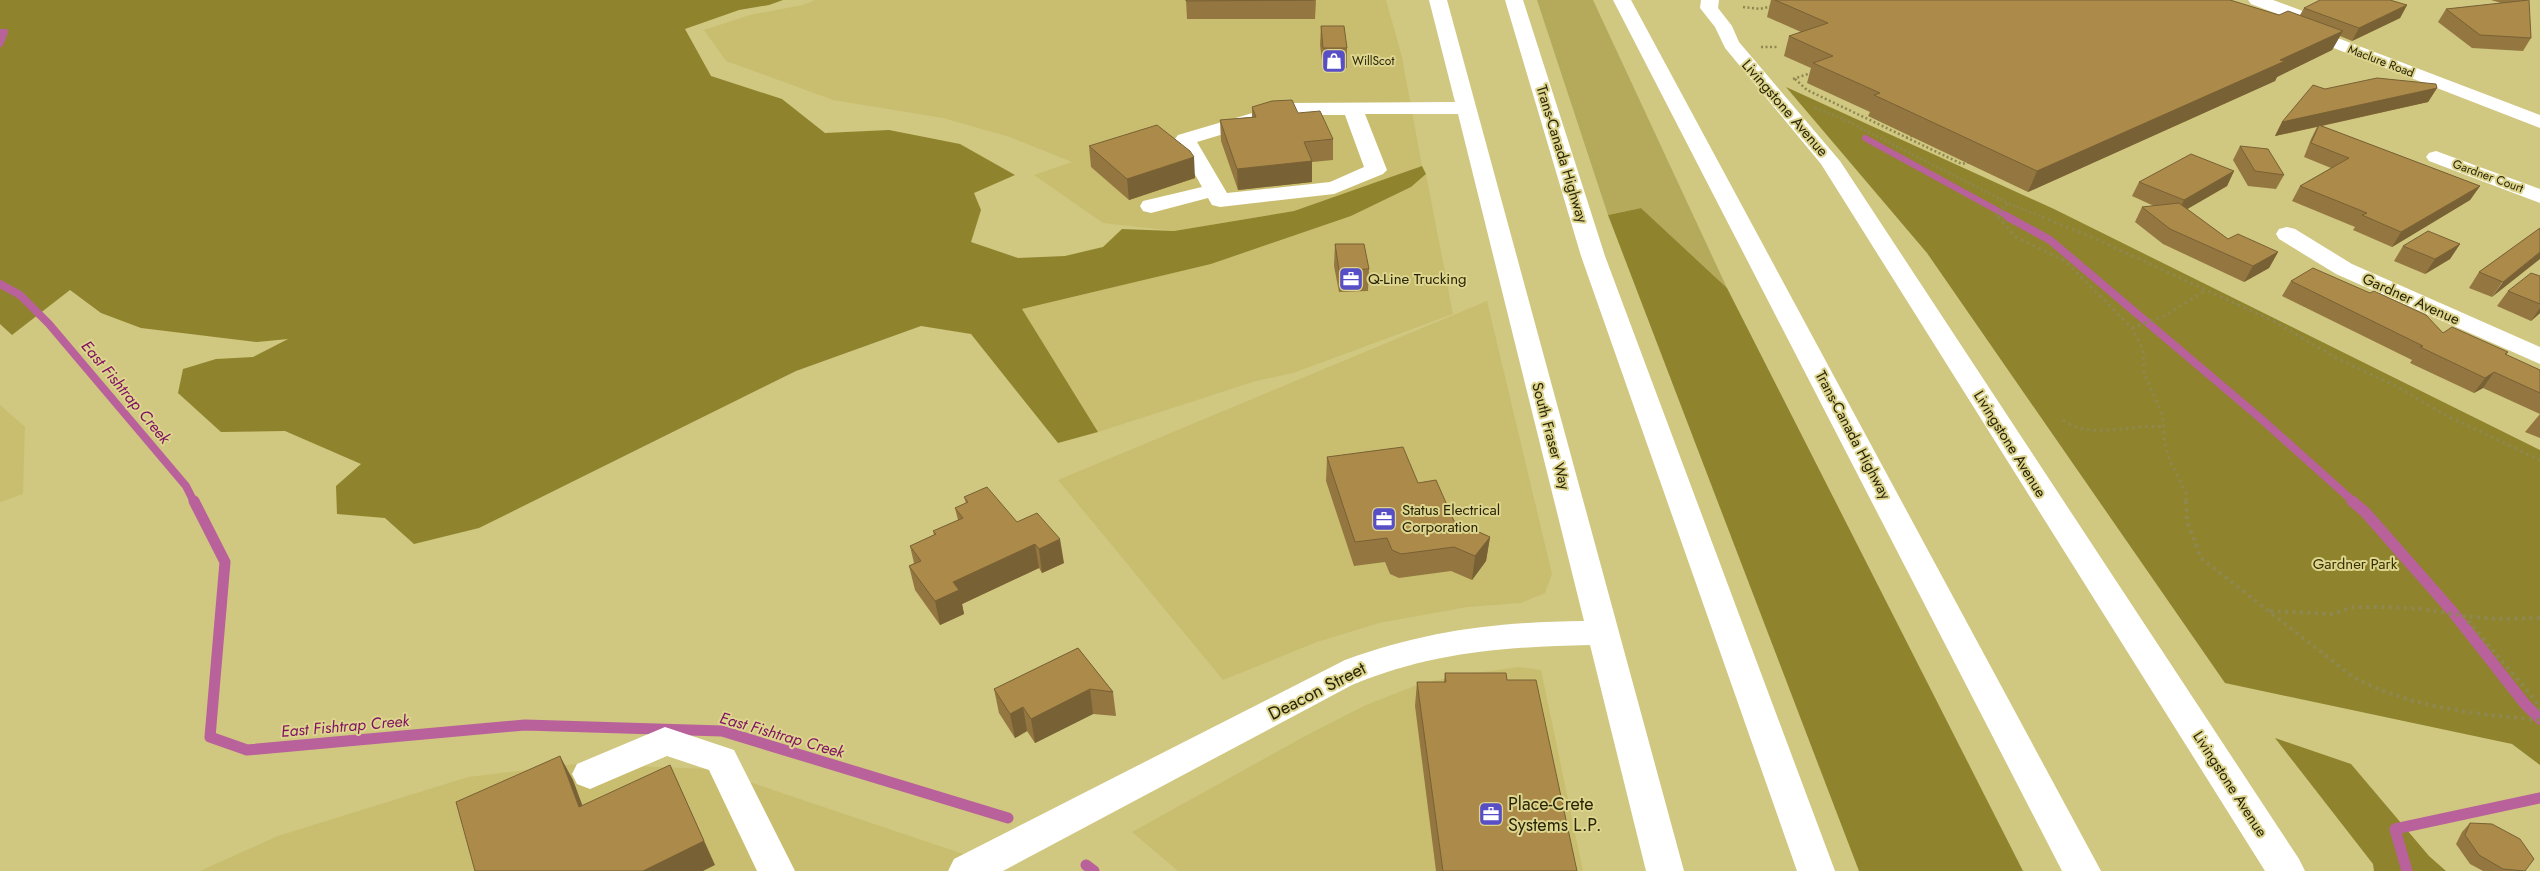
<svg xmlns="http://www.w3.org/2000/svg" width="2540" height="871" font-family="Jost,sans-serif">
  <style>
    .built { fill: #c9be6f }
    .green { fill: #b5aa5b }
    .forest { fill: #8f842d }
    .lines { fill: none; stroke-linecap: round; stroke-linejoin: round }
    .stream-far2 { stroke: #b9619b; stroke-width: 6 }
    .stream-far1 { stroke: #b9619b; stroke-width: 8 }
    .stream { stroke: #b9619b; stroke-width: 11 }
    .path-far2 { stroke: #8e8750; stroke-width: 2.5; stroke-dasharray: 2 2.5; stroke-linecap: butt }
    .path-far1 { stroke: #8e8750; stroke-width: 3; stroke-dasharray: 2.5 4; stroke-linecap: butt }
    .path { stroke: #8e8750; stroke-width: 4; stroke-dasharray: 3 4.5; stroke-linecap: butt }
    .minor { fill: #fff; fill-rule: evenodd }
    .major { fill: #fff; fill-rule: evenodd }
    .highway { fill: #fff; fill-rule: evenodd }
    .wall { fill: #947740 }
    .shaded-wall { fill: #786134 }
    .building { fill: #ac8a4a; stroke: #786134 }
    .labels { text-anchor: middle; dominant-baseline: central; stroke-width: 4; stroke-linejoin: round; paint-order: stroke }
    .far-poi-label { font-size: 12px; fill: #292507; stroke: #ddd48d; text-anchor: start }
    .far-street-label { font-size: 12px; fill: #292507; stroke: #ddd48d }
    .street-label { font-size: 15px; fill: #292507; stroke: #ddd48d }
    .poi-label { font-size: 15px; fill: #292507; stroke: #ddd48d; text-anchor: start }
    .park-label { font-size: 15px; fill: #383200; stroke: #ddd48d }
    .water-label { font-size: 16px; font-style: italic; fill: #7f1062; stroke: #ddd48d }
    .near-street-label { font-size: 18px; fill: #292507; stroke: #ddd48d }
    .near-poi-label { font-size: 18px; fill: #292507; stroke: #ddd48d; text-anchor: start }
  </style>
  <rect width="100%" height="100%" fill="#d0c780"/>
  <!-- built -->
  <g class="built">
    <polygon points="815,0 1386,0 1402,57 1422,166 1294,211 1174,231 1103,223 1034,175 1072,162 1010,137 943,118 833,100 726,61 704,30 750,15 803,5"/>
    <polygon points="1426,174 1453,314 1293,373 1256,381 1098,432 1022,309 1211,264 1351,216 1411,187"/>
    <polygon points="1487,301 1552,574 1545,593 1521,603 1467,607 1379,623 1317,642 1223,680 1058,480"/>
    <polygon points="0,405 25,427 23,494 0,502"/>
    <polygon points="1518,667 1541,670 1583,871 1178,871 1132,832 1309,734 1366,705 1417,685 1450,677"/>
    <polygon points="576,764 711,769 972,857 993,871 200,871 278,836 468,777"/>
  </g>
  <!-- green -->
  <polygon class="green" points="1537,0 1593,0 1727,288 1641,208 1608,215"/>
  <!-- forest -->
  <g class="forest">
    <polygon points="0,0 783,0 769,5 739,10 685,29 711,76 782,99 825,133 889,130 960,144 1015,175 974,193 981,210 971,242 1018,258 1065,256 1103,247 1122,229 1174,231 1294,211 1422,166 1426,174 1411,187 1351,216 1211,264 1022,309 1098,432 1058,443 971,334 921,326 796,371 479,528 414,544 385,518 337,514 336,486 361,464 285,431 221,432 178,393 183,369 216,359 253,357 288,339 257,342 141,328 101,313 70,290 12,335 0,324"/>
    <polygon points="1786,87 2054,209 2540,450 2540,765 2512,744 2225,683 1927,253"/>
    <polygon points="1641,208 1727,288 2023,871 1859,871 1608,215"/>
    <polygon points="2275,738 2351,764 2429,856 2446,871 2374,871 2373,864"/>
  </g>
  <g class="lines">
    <!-- stream-far2 -->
    <g class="stream-far2">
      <polyline points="0,32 5,32 0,44"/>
      <polyline points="1865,138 2011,218"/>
    </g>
    <!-- stream-far1 -->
    <g class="stream-far1">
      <polyline points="2008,217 2050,240 2259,417 2354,502"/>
      <polyline points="0,284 20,295 49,324 186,486 194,502"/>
    </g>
    <!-- stream -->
    <g class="stream">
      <polyline points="194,501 225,562 210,737 247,750 525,725 722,731 1008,818"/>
      <polyline points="2352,501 2365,512 2452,611 2525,704 2540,719"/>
      <polyline points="1086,865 1094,871"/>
      <polyline points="2407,871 2395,829 2540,798"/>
    </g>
    <!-- path-far2 -->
    <g class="path-far2">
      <polyline points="1743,7 1760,9 1772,6"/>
      <polyline points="1761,47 1778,47"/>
      <polyline points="1793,79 1814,72"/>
      <polyline points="1795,79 1807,90 1962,164 1970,162"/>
      <polyline points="1815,108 1843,119 2008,203 2045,218"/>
      <polyline points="1906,138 1914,135"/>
      <polyline points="1999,218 1996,215 2008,203"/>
    </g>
    <!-- path-far1 -->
    <g class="path-far1">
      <polyline points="1998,217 2016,237 2065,261 2132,328 2143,350 2144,373 2163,416 2164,441 2169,459 2186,493 2186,502"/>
      <polyline points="2042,217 2094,238 2275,322 2338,359 2394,385 2447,416 2540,460"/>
      <polyline points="2132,328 2164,316 2205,291"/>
      <path d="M2063,420C2092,441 2129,423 2163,427"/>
    </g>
    <!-- path -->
    <g class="path">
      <path d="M2186,501L2187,521L2201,558L2353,677C2412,708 2474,714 2540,720"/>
      <polyline points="2270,611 2332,614 2354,607 2386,607 2423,609 2464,616"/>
      <polyline points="2540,618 2497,619 2464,616 2535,700 2540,710"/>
    </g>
    <!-- minor -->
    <g class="minor">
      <path d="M1429,0H1447L1684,871H1646L1590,645C1504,647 1432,652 1352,685L1003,871H948L954,859L1345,660C1428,630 1497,622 1584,621L1458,114H1365L1387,170L1383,174L1334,194L1220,207L1212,205L1208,198L1151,213L1143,211L1140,206L1143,201L1202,187L1175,139L1178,135L1286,103L1455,102ZM1287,115H1345L1364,167L1330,182L1227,193L1197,142Z"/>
      <polygon points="1701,0 1719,0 1718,8 1732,26 1739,42 1840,161 2299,859 2305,871 2265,871 1821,164 1725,48 1715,27 1700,8"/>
      <polygon points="2436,151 2540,189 2540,203 2429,161 2426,157 2429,153"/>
      <polygon points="2287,227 2295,229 2352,264 2540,347 2540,364 2336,274 2279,239 2276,234 2279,229"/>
      <polygon points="665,727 734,750 795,871 757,871 709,770 667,756 590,789 577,784 572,774 577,764"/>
    </g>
    <!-- major -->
    <g class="major">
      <polygon points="2248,0 2273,0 2327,20 2330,24 2327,28 2315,28 2251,4"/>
      <polygon points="2301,24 2540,115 2540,128 2295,33 2292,29 2295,25"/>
    </g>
    <!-- highway -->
    <g class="highway">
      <polygon points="1505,0 1523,0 1605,256 1835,871 1797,871 1581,256"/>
      <polygon points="1613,0 1631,0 2101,871 2062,871"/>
    </g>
  </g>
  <!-- wall -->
  <g class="wall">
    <polygon points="1186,0 1316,0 1315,19 1187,19"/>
    <polygon points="1771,0 2230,0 2279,15 2300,15 2304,8 2407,5 2400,18 2352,41 2340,36 2332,50 2277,77 2275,81 2028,192 1868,116 1870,112 1807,83 1811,68 1784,56 1789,36 1801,32 1767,17"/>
    <polygon points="2491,0 2527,0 2531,38 2523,51 2472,48 2438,22 2446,9 2501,3"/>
    <polygon points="1321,26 1347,48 1347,68 1323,68 1320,45"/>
    <polygon points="2437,88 2428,102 2322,126 2480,186 2470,200 2392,247 2353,230 2355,227 2292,201 2300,186 2331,168 2304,157 2311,139 2317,127 2275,136 2282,122 2325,89"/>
    <polygon points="1252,107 1333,139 1333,160 1312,162 1312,182 1238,190 1221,141 1220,120 1252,117"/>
    <polygon points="1089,146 1195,178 1129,200 1091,167"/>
    <polygon points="2240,146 2284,175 2276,189 2248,186 2233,160"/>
    <polygon points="2234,171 2227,186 2187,209 2228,239 2278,252 2269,268 2244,282 2163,244 2135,222 2142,207 2154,206 2132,196 2139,182"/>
    <polygon points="2540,228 2492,297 2469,288 2479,272"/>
    <polygon points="1335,244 1369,269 1368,291 1339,292 1334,266"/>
    <polygon points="2460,244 2450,259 2425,274 2394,261 2403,246"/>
    <polygon points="2540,276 2540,313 2531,321 2497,306 2508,291"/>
    <polygon points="2291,281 2443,333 2508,352 2506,355 2540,370 2540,438 2525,432 2540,414 2483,388 2474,393 2410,363 2412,360 2282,296"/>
    <polygon points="1327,457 1418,483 1454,521 1490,537 1486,561 1472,580 1451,571 1399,578 1390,574 1385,562 1354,566 1326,481"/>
    <polygon points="964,497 1017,522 1064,563 1042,573 1039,568 962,604 964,614 940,625 915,590 909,566 914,563 910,546 934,535 933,531 958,520 955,508 966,503"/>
    <polygon points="1078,648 1113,692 1116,716 1093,714 1035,743 1027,731 1015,738 999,713 994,689"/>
    <polygon points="1445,673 1507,680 1577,871 1436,871 1415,706 1417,682 1444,682"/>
    <polygon points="2470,823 2525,871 2483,871 2470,864 2456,844 2462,832"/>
  </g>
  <!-- shaded-wall -->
  <g class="shaded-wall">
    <polygon points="2407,5 2400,18 2352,41 2359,28"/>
    <polygon points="2343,31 2332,50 2277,77 2275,81 2028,192 2037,171 2280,60"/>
    <polygon points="2437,88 2428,102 2275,136 2282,122"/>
    <polygon points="1194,157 1195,178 1129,200 1127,179"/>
    <polygon points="1312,161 1312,182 1238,190 1237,169"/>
    <polygon points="2234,171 2227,186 2177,215 2184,200"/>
    <polygon points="2480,186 2470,200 2392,247 2401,232"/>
    <polygon points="2460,244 2450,259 2425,274 2435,259"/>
    <polygon points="2278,252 2269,268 2244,282 2253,266"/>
    <polygon points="2540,252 2540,259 2492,297 2503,282"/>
    <polygon points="2540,308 2540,313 2531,321"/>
    <polygon points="2494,372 2483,388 2474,393 2485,378"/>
    <polygon points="1490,537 1486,561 1472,580 1475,556"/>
    <polygon points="1060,539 1064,563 1042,573 1039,549"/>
    <polygon points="1035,544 1039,568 962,604 964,614 940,625 935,601 953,582"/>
    <polygon points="1090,689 1093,714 1035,743 1031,719"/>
    <polygon points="1023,707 1027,731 1015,738 1010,714"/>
    <polygon points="560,756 573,780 592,831 579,807"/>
    <polygon points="670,765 715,865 703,871 643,871"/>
  </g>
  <!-- building -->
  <g class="building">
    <polygon points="1186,0 1314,0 1186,1"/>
    <polygon points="1775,0 2230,0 2279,15 2288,11 2343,31 2280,60 2285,61 2037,171 1874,95 1880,93 1813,63 1833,56 1789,36 1828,23"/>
    <polygon points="2320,0 2390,0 2407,5 2359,28 2304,8"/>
    <polygon points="2529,0 2531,38 2480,35 2446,9"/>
    <polygon points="1321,26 1344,26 1347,48 1323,48"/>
    <polygon points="2377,78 2436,84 2437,88 2282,122 2313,85 2325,89"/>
    <polygon points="1292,100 1298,113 1320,111 1333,139 1304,142 1312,161 1237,169 1220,120 1256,117 1252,107 1272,101"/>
    <polygon points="1157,125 1190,151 1194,157 1127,179 1089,146"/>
    <polygon points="2319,125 2480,186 2401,232 2362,215 2367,213 2300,186 2349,158 2311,143"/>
    <polygon points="2240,146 2268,149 2284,175 2255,171"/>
    <polygon points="2191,154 2234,171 2184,200 2139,182"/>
    <polygon points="2179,203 2228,239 2238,234 2278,252 2253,266 2170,229 2142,207"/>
    <polygon points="2540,228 2540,252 2503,282 2479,272"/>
    <polygon points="2428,231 2460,244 2435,259 2403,246"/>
    <polygon points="1335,244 1364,244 1369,269 1339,270"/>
    <polygon points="2313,268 2370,293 2374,291 2426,315 2443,333 2452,327 2508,352 2505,354 2540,370 2540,393 2494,372 2485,378 2420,347 2423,346 2291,281"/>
    <polygon points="2531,273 2540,276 2540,304 2508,291"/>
    <polygon points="1403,447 1418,483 1436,480 1454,521 1490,537 1475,556 1454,547 1401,554 1392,550 1387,538 1355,542 1327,457"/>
    <polygon points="987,487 1017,522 1037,513 1060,539 1039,549 1035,544 953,582 959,590 935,601 909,566 921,561 910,546 936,534 933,531 963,518 955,508 968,502 964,497"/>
    <polygon points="1078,648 1113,692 1090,689 1031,719 1023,707 1010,714 994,689"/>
    <polygon points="1445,673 1506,673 1507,680 1536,680 1577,871 1443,871 1417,682 1446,682"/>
    <polygon points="560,756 579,807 670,765 704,841 643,871 475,871 456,802"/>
    <polygon points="2470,823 2492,824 2520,839 2534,859 2525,871 2503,869 2479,855 2465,835"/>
  </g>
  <!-- icons -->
  <defs>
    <symbol id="shop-square" viewBox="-11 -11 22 22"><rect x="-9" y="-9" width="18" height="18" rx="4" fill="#584ec6" stroke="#ddd48d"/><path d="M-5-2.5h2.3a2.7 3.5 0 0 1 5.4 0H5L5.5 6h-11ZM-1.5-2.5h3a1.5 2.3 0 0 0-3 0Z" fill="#fff"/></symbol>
    <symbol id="office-square" viewBox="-11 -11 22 22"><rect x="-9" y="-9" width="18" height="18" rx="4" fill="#584ec6" stroke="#ddd48d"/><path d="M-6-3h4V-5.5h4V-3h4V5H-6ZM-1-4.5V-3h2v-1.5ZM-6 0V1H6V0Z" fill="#fff"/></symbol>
  </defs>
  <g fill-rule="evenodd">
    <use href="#shop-square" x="1320" y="47" width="28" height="28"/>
    <use href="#office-square" x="1337" y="265" width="28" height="28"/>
    <use href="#office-square" x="1370" y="505" width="28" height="28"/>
    <use href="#office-square" x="1477" y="800" width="28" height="28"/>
  </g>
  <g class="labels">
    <!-- far-poi labels -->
    <g class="far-poi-label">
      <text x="1352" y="61">WillScot</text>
    </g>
    <!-- far-street labels -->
    <g class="far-street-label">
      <text transform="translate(2381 61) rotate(21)">Maclure Road</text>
      <text transform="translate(2488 176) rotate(20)">Gardner Court</text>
    </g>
    <!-- street labels -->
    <g class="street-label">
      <text transform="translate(1785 108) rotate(49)">Livingstone Avenue</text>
      <text transform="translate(1562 154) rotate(73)">Trans-Canada Highway</text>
      <text transform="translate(2411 299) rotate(24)">Gardner Avenue</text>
      <text transform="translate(1853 435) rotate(62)">Trans-Canada Highway</text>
      <text transform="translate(1551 436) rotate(75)">South Fraser Way</text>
      <text transform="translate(2010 444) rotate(58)">Livingstone Avenue</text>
      <text transform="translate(2230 784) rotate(57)">Livingstone Avenue</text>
    </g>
    <!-- poi labels -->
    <g class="poi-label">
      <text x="1368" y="279">Q-Line Trucking</text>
      <text x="1402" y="510">Status Electrical<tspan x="1402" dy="17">Corporation</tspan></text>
    </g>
    <!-- park labels -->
    <g class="park-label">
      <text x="2355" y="564">Gardner Park</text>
    </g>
    <!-- water labels -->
    <g class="water-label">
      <text transform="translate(126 392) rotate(50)">East Fishtrap Creek</text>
      <text transform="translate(345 726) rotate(-5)">East Fishtrap Creek</text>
      <text transform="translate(782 735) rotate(16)">East Fishtrap Creek</text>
    </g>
    <!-- near-street labels -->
    <g class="near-street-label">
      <text transform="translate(1317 691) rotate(-27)">Deacon Street</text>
    </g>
    <!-- near-poi labels -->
    <g class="near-poi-label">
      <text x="1508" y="804">Place-Crete<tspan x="1508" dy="21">Systems L.P.</tspan></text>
    </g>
  </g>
</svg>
